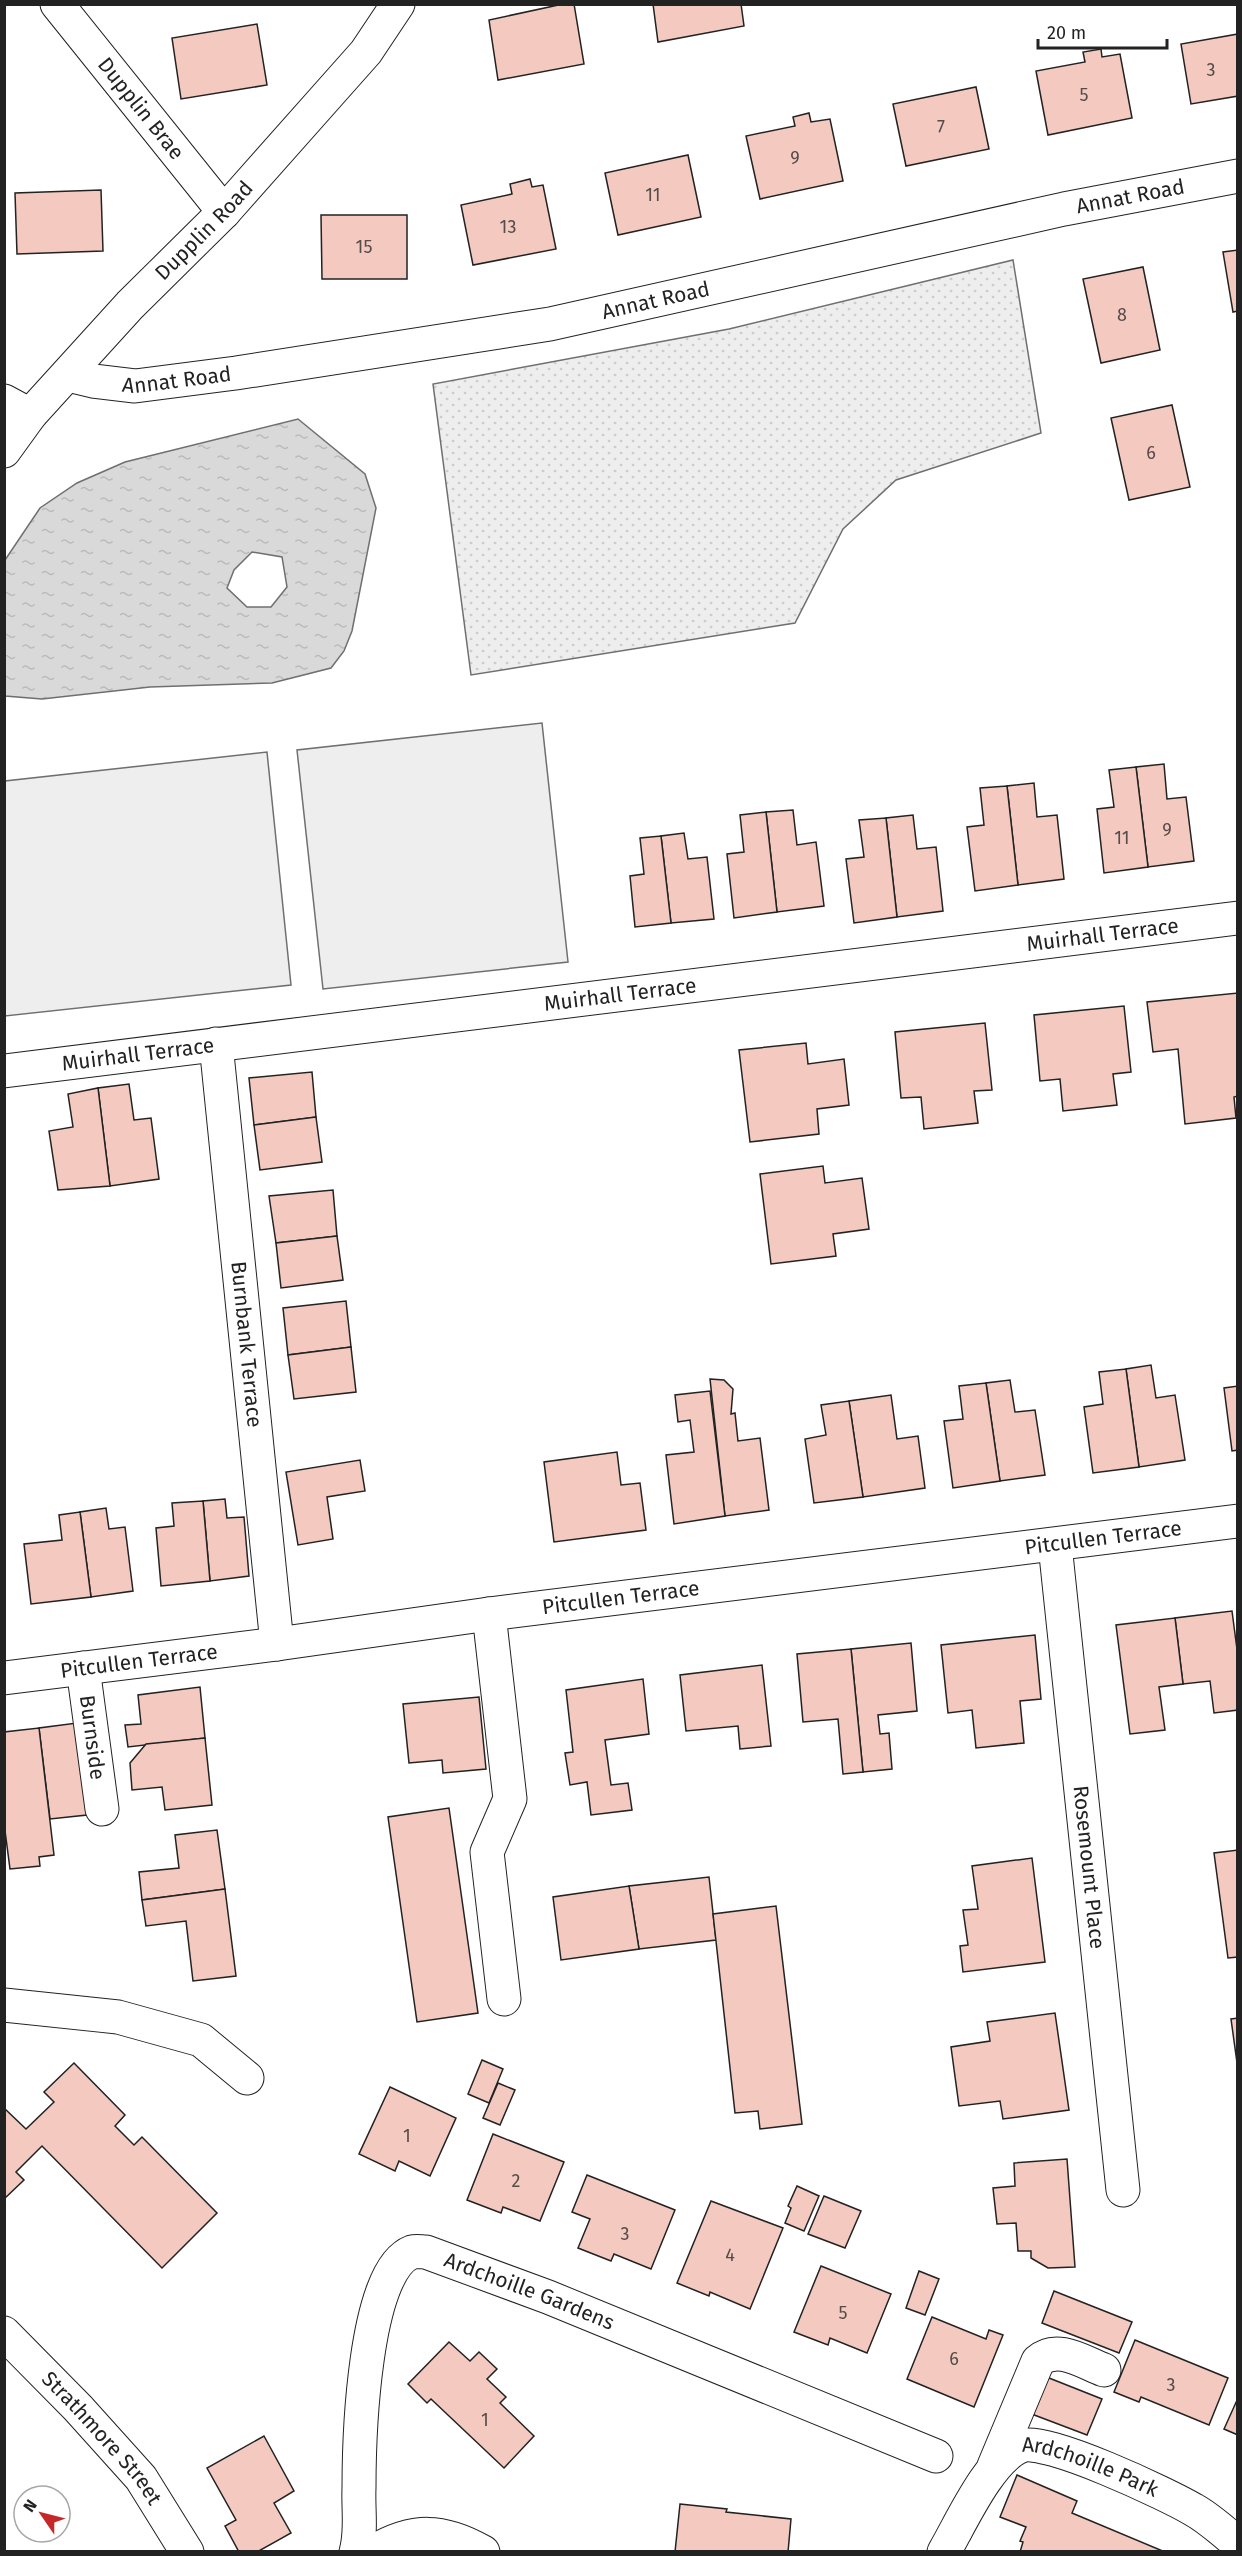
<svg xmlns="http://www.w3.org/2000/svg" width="1242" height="2556" font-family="'Fira Sans',sans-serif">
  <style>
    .grass { fill: url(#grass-dots); stroke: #6f6f6f; stroke-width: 1.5 }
    .garden { fill: #eee; stroke: #6f6f6f; stroke-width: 1.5 }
    .water { fill: url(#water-ripples); stroke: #6f6f6f; stroke-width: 1.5; fill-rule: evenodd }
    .building { fill: #f3c9c0; stroke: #222; stroke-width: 1.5 }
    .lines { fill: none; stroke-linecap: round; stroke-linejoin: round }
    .minor-casing { stroke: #222; stroke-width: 35 }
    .major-casing { stroke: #222; stroke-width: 35 }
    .minor { stroke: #fff; stroke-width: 33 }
    .major { stroke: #fff; stroke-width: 33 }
    .labels { text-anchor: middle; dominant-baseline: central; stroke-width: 4.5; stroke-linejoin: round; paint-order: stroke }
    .number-label { font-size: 18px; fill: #564c4a }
    .street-label { font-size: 21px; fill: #222; stroke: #fff }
  </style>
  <defs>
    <pattern id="grass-dots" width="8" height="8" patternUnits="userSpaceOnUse" patternTransform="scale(1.5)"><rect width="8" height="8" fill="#eee"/><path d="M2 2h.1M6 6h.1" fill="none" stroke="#ccc" stroke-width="1.8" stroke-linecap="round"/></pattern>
    <pattern id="water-ripples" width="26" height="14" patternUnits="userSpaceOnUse" patternTransform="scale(1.5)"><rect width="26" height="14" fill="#d9d9d9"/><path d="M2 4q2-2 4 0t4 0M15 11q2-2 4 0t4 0" fill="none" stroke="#bababa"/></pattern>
  </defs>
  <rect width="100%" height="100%" fill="#fff"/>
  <!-- grass -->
  <polygon class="grass" points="1013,260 1041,433 896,480 843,529 795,623 471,675 433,384 729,329"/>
  <!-- garden -->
  <g class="garden">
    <polygon points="542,723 568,962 323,989 297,750"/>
    <polygon points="267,752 291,985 5,1016 5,781"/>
  </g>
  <!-- water -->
  <path class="water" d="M298,419L365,474L376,508L352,631L344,651L331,668L272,683L150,687L42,699L5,696V560L40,508L77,483L125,462ZM252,552L282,557L287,587L271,607H247L227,588L234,570Z"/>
  <!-- building -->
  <g class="building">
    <polygon points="563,4 574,4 584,64 498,80 489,20"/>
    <polygon points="653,4 741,4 744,26 658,42"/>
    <polygon points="257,24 267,85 181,99 172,38"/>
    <polygon points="1238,34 1238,96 1191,104 1181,44"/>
    <polygon points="1101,49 1102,57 1120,54 1132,118 1048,135 1036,71 1085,62 1083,52"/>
    <polygon points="976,87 989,149 906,166 893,104"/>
    <polygon points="809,113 811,122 830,119 843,181 760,199 746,136 795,126 793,117"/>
    <polygon points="688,155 701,217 618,235 605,173"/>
    <polygon points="530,179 532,187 543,185 556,249 473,265 461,205 512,194 510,184"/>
    <polygon points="101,190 103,251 17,254 15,193"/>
    <polygon points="321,215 407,215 407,279 322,279"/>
    <polygon points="1238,250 1238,311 1233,312 1223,252"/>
    <polygon points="1143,267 1160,350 1101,363 1083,279"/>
    <polygon points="1172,405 1190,487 1129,500 1111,418"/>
    <polygon points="1164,764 1167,799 1186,797 1194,861 1148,867 1136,767"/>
    <polygon points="1136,767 1148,867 1104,873 1097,809 1114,807 1109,770"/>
    <polygon points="1034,783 1037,817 1057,815 1064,879 1018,885 1007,786"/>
    <polygon points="1007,786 1018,885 975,891 967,827 984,825 980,788"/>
    <polygon points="793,810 797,845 816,842 824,906 777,912 766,812"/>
    <polygon points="766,812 777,912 734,918 727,854 744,852 740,815"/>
    <polygon points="913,815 917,849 936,847 943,911 897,917 886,818"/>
    <polygon points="886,818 897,917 854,923 846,859 864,857 859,820"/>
    <polygon points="684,833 688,859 707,857 714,919 671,923 661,836"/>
    <polygon points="661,836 671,923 635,927 630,876 644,874 640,838"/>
    <polygon points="1238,993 1238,1096 1234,1097 1236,1118 1185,1124 1178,1049 1153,1052 1147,1002"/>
    <polygon points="1124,1006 1131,1072 1113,1074 1117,1105 1063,1111 1060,1079 1040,1081 1034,1015"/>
    <polygon points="985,1023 992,1090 974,1091 978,1123 924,1129 921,1097 901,1098 895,1032"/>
    <polygon points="806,1043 808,1064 844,1059 849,1105 817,1109 819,1134 750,1142 739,1050"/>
    <polygon points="312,1072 316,1117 254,1125 249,1078"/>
    <polygon points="129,1084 134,1120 151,1118 159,1179 110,1186 98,1088"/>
    <polygon points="98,1088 110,1186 58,1190 49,1131 73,1127 68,1094"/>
    <polygon points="316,1117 322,1162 260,1170 254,1125"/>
    <polygon points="823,1166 825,1183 862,1178 869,1229 833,1234 836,1256 771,1264 760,1174"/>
    <polygon points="333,1190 337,1236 276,1243 269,1196"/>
    <polygon points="337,1236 343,1280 281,1288 276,1243"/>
    <polygon points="346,1301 351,1347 288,1355 283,1308"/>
    <polygon points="351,1347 356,1392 294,1399 288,1355"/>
    <polygon points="1151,1365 1156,1398 1175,1395 1185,1460 1139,1467 1126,1369"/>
    <polygon points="1126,1369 1139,1467 1093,1473 1084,1407 1103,1404 1099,1372"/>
    <polygon points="710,1379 724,1380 733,1389 731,1414 735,1413 738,1441 760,1438 769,1510 725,1516"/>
    <polygon points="1010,1380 1015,1412 1035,1410 1045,1475 1000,1481 986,1383"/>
    <polygon points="986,1383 1000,1481 953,1488 944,1421 963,1419 959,1386"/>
    <polygon points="1238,1386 1238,1450 1232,1451 1224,1388"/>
    <polygon points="710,1391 725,1516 674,1524 666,1455 694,1452 690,1420 678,1422 675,1395"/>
    <polygon points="891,1395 897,1439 918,1436 925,1488 863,1497 849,1401"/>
    <polygon points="849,1401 863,1497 814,1503 805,1439 826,1435 821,1405"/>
    <polygon points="617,1452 621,1485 640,1483 646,1530 554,1542 544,1462"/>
    <polygon points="360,1460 365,1491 327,1497 333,1539 298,1545 286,1472"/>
    <polygon points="225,1499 227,1518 244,1517 249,1576 210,1581 203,1501"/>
    <polygon points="203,1501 210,1581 161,1586 156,1528 174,1526 172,1503"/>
    <polygon points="106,1508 109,1529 125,1527 133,1591 91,1597 80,1512"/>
    <polygon points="80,1512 91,1597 31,1604 24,1544 62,1540 59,1515"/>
    <polygon points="1232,1611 1238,1657 1238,1710 1214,1713 1210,1681 1183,1684 1175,1618"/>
    <polygon points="1175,1618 1183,1684 1159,1687 1165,1730 1130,1734 1116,1625"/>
    <polygon points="1035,1635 1041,1699 1020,1701 1024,1743 976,1748 972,1710 948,1713 941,1645"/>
    <polygon points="911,1643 917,1711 878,1715 880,1734 889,1733 892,1769 863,1772 851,1649"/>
    <polygon points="851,1649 863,1772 843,1774 838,1719 803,1722 797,1654"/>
    <polygon points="762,1665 771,1746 740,1749 738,1726 686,1731 680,1675"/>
    <polygon points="643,1679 649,1734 605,1740 611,1785 628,1783 632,1810 591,1815 587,1782 570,1785 565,1753 573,1752 566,1690"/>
    <polygon points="200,1687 205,1738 128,1747 125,1725 141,1724 138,1695"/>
    <polygon points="479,1697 486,1769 443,1773 442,1760 409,1763 403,1704"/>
    <polygon points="77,1723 87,1815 50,1819 39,1728"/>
    <polygon points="39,1728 54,1855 39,1857 40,1866 10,1869 4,1823 4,1732"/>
    <polygon points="205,1738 212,1805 165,1810 162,1787 132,1790 130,1763 146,1744"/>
    <polygon points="449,1808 478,2013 417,2022 388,1817"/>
    <polygon points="217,1830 225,1889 142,1900 139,1872 179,1868 175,1835"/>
    <polygon points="1238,1850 1238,1957 1228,1958 1214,1853"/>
    <polygon points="1032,1858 1045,1962 963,1972 960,1946 968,1945 963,1910 978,1909 972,1866"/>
    <polygon points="709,1877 716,1940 639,1949 629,1886"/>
    <polygon points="629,1886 639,1949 561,1960 553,1897"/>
    <polygon points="225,1889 236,1976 193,1981 186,1921 146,1926 142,1900"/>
    <polygon points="776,1906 802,2124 760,2129 758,2111 735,2113 713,1914"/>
    <polygon points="1055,2013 1069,2110 1003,2119 1000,2101 959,2106 951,2047 990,2041 987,2022"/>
    <polygon points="1238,2018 1238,2070 1231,2019"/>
    <polygon points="482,2060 503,2069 489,2103 468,2094"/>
    <polygon points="74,2063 125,2115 115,2126 134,2145 142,2137 217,2213 162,2268 42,2146 16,2172 24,2180 4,2199 4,2108 26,2129 54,2102 44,2092"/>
    <polygon points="498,2083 515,2090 500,2125 483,2118"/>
    <polygon points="390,2087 456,2118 430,2176 399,2161 395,2171 359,2154"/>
    <polygon points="493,2134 564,2162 540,2221 503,2207 501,2213 467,2200"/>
    <polygon points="1067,2159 1075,2267 1048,2268 1031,2258 1031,2251 1018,2251 1016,2223 997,2224 993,2188 1015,2186 1014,2163"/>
    <polygon points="587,2175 675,2210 651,2269 614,2254 611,2261 578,2248 590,2219 572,2212"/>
    <polygon points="797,2186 819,2196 804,2231 785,2223 791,2208 788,2206"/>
    <polygon points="824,2196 861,2211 845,2248 808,2234"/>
    <polygon points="711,2201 783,2228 750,2309 710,2292 709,2296 677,2283"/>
    <polygon points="821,2266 891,2294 867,2353 830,2338 828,2345 794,2332"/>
    <polygon points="919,2271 939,2279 925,2315 906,2308"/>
    <polygon points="1054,2291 1132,2322 1119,2353 1042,2323"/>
    <polygon points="932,2317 986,2339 989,2330 1003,2335 974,2407 907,2379"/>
    <polygon points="1135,2340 1228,2378 1209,2425 1141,2397 1139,2402 1114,2392"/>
    <polygon points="449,2342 470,2361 479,2352 497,2369 487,2379 506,2397 500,2403 534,2436 504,2468 431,2399 427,2403 408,2384"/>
    <polygon points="1044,2376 1102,2399 1087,2435 1029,2413"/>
    <polygon points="1238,2398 1238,2435 1224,2429"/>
    <polygon points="264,2436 294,2491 274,2503 291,2533 257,2552 239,2552 225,2526 236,2520 207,2468"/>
    <polygon points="1017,2475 1077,2501 1072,2513 1165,2552 1020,2552 1023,2542 1020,2541 1026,2527 1000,2517"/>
    <polygon points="680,2504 727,2509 726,2512 791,2519 788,2552 675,2552"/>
  </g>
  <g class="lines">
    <defs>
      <g id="minor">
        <path id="s1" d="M57,4L224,212"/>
        <path id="s2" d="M68,375L93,381L135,386L236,373L550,324L1064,209L1238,176"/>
        <polyline points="4,401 30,415"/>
        <path id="s3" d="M4,451L30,415L130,305L224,212L366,52L398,4"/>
        <path id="s4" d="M216,1044L277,1644"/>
        <path id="s5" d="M4,1071L1238,918"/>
        <path id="s6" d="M1055,1545L1123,2190"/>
        <polyline points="489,1614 510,1799 487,1852 504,1999"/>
        <path id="s7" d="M83,1668L102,1809"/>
        <path id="s8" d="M4,1678L277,1644L489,1614L1238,1521"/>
        <polyline points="4,2005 118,2017 201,2040 247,2078"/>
        <path d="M994,2466L1038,2361C1057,2344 1083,2362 1104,2370"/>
        <path id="s9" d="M356,2552C362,2531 358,2509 359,2488C359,2442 363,2271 412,2252C416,2251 422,2252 426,2252L548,2297L936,2456"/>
        <path d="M373,2552C413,2528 443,2529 483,2552"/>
        <path id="s10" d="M944,2552C961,2523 989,2459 1021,2446C1044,2436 1169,2495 1194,2510C1210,2519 1224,2532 1238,2544"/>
      </g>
      <g id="major">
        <path id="s11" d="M4,2333L78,2408L141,2478L187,2552"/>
      </g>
    </defs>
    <!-- minor casing -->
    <use href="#minor" class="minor-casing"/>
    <!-- major casing -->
    <use href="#major" class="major-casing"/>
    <!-- minor -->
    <use href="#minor" class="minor"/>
    <!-- major -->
    <use href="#major" class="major"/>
  </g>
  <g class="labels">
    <!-- number labels -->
    <g class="number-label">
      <text x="1211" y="70">3</text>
      <text x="1084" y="95">5</text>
      <text x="941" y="127">7</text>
      <text x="795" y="158">9</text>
      <text x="653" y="195">11</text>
      <text x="508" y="227">13</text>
      <text x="364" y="247">15</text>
      <text x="1122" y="315">8</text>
      <text x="1151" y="453">6</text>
      <text x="1167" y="830">9</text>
      <text x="1122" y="838">11</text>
      <text x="407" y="2136">1</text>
      <text x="516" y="2181">2</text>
      <text x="625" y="2234">3</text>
      <text x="730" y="2255">4</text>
      <text x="843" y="2313">5</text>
      <text x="954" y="2359">6</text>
      <text x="1171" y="2385">3</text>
      <text x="485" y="2420">1</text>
    </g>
    <!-- street labels -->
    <g class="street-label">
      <text stroke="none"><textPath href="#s1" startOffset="134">Dupplin Brae</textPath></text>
      <text stroke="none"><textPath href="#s2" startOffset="1082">Annat Road</textPath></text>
      <text stroke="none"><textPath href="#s3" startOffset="298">Dupplin Road</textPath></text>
      <text stroke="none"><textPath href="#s2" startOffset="596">Annat Road</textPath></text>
      <text stroke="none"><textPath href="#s2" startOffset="110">Annat Road</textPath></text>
      <text stroke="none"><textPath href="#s5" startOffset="1107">Muirhall Terrace</textPath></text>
      <text stroke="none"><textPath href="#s5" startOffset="621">Muirhall Terrace</textPath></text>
      <text stroke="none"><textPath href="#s5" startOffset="135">Muirhall Terrace</textPath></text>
      <text stroke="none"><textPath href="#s4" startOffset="302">Burnbank Terrace</textPath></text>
      <text stroke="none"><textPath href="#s8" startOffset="1108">Pitcullen Terrace</textPath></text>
      <text stroke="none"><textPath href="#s8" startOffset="622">Pitcullen Terrace</textPath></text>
      <text stroke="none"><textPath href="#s8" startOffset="136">Pitcullen Terrace</textPath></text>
      <text stroke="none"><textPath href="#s7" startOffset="70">Burnside</textPath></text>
      <text stroke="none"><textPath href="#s6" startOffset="324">Rosemount Place</textPath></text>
      <text stroke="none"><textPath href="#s9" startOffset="438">Ardchoille Gardens</textPath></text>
      <text stroke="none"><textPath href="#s11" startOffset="144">Strathmore Street</textPath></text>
      <text stroke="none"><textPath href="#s10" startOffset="206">Ardchoille Park</textPath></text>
    </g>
  </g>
  <!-- border -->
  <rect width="1242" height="2556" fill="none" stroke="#222222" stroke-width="12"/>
  <!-- north arrow -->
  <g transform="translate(42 2514) rotate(305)"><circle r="28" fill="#ffffff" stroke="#a7a7a7" stroke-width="1.5"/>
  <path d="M0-4.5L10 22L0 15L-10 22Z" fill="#c62828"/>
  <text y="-9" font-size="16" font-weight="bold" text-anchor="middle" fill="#222222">N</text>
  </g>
  <!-- scale -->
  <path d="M1038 39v9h129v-9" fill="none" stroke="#222222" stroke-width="3"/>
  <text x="1047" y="39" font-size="18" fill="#222222" stroke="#ffffff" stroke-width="4.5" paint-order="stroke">20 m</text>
</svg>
